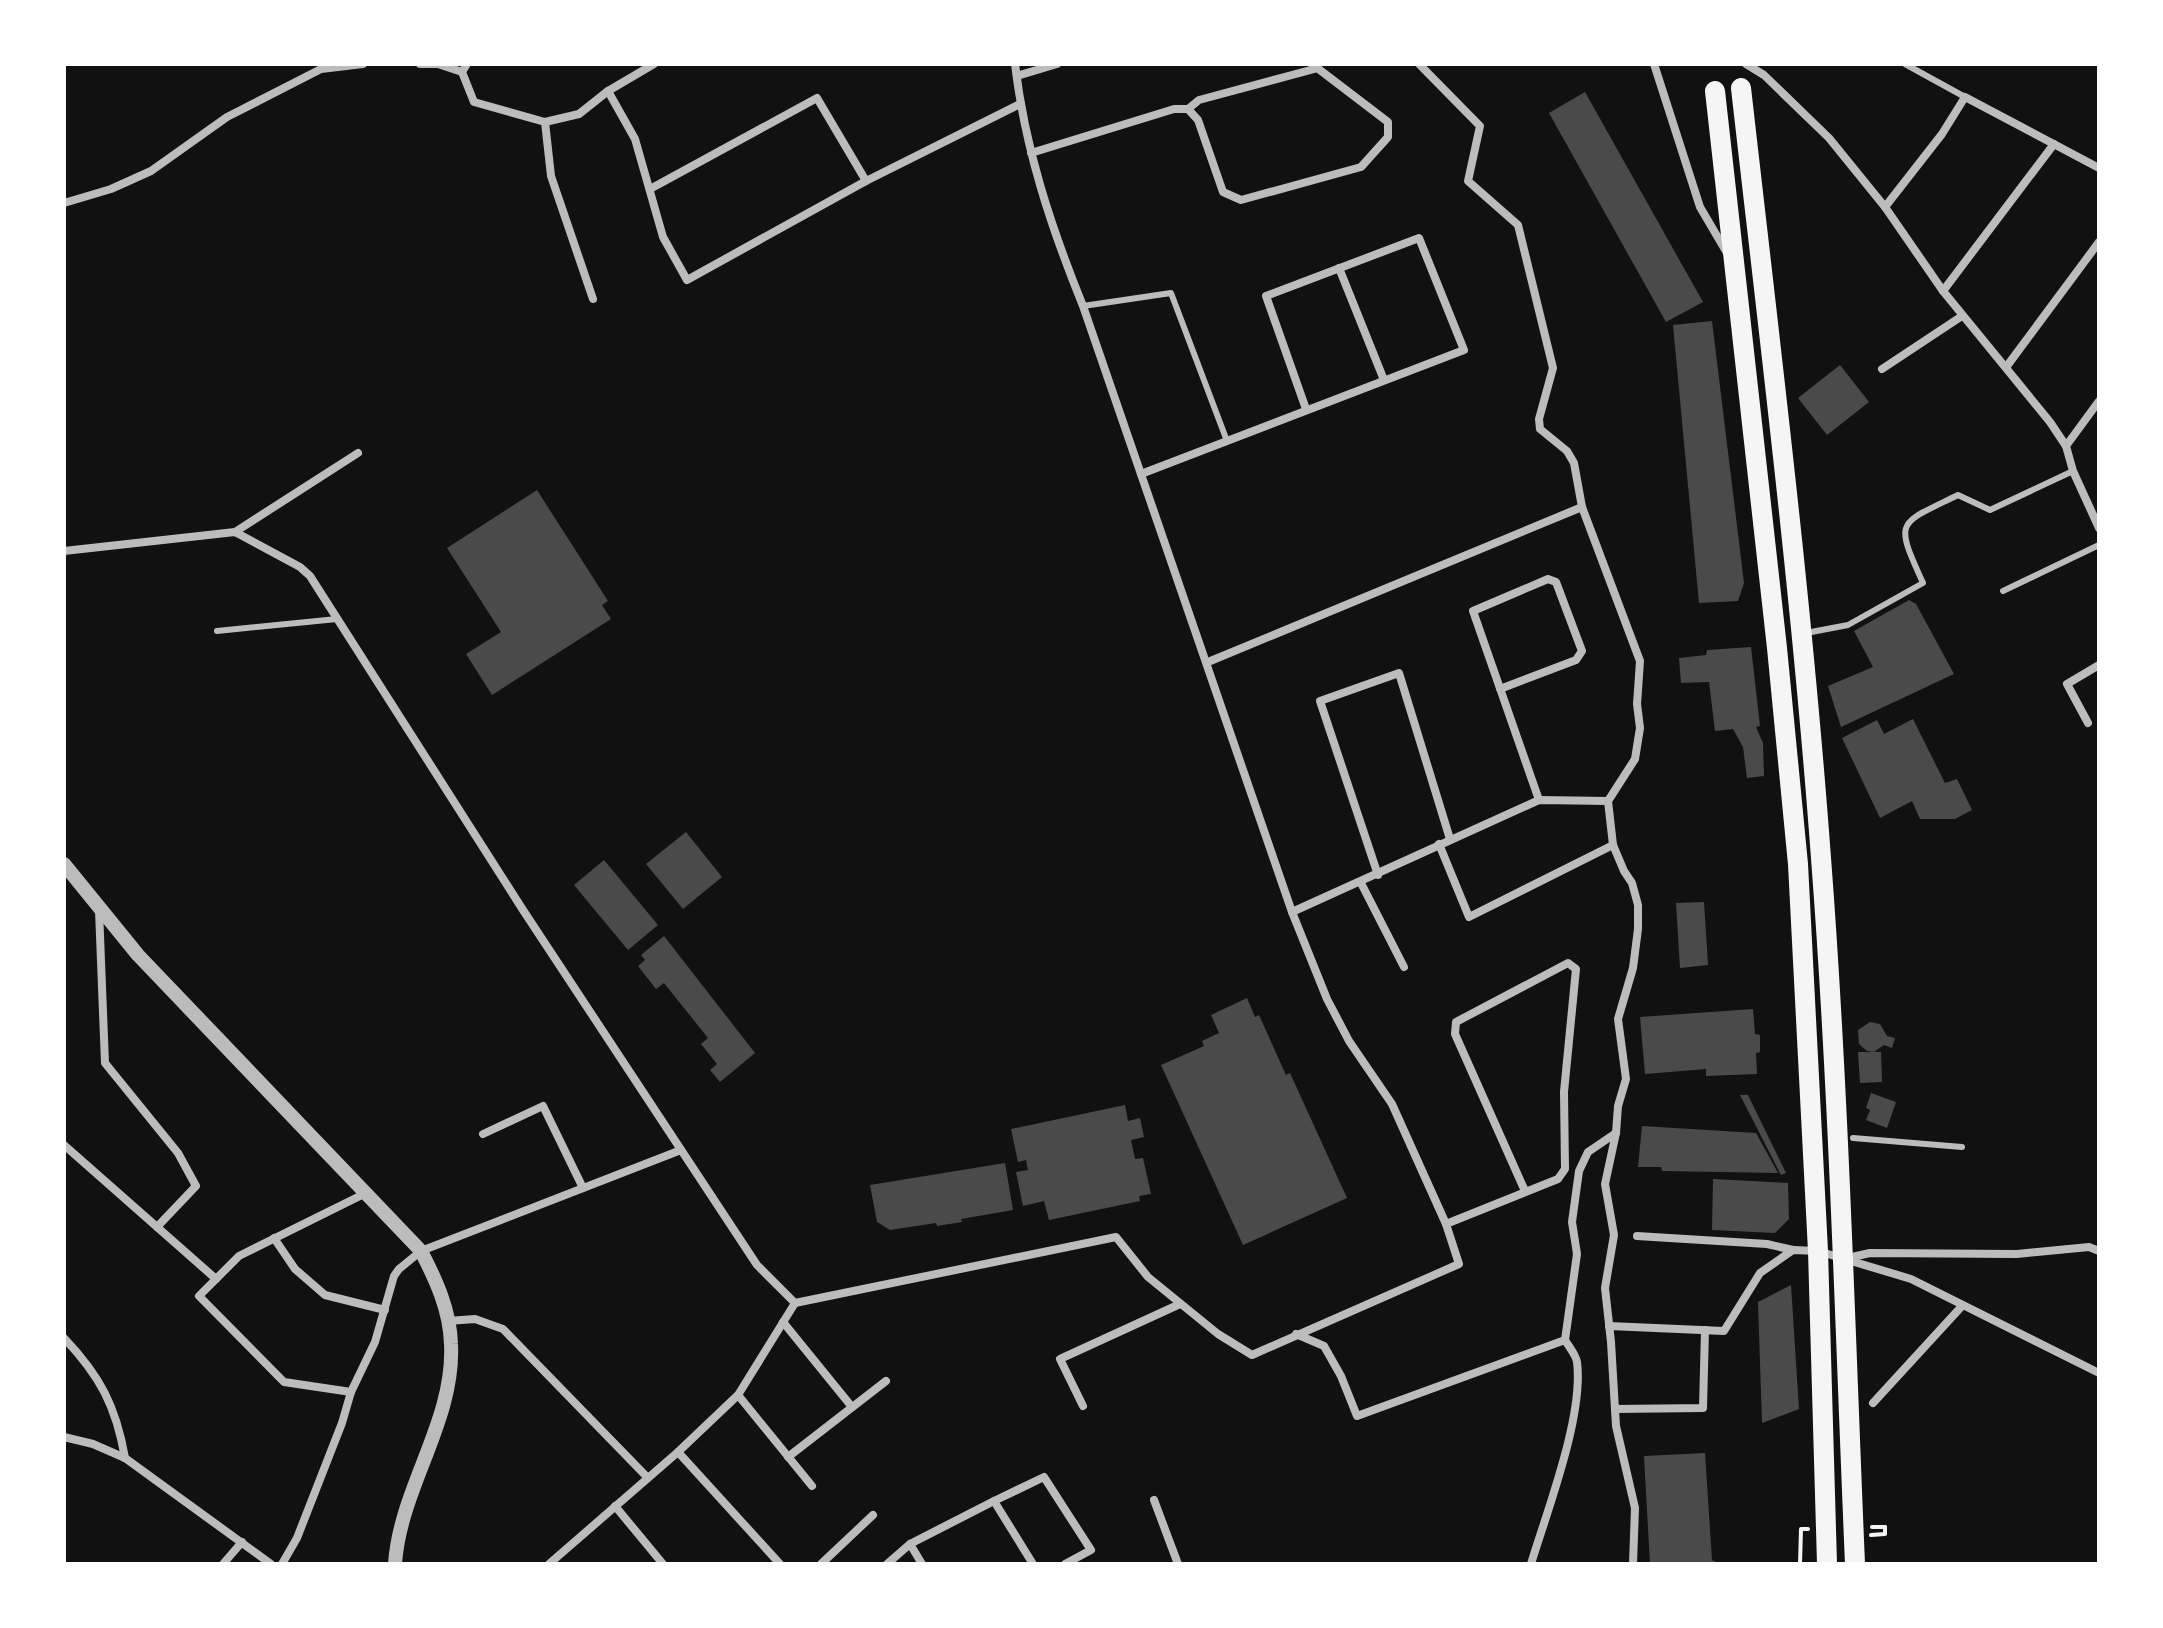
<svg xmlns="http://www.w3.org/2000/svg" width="2163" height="1628" font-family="Poppins,sans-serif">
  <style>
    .building { fill: #4a4a4a }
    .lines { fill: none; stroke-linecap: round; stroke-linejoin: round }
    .path { stroke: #f5f5f5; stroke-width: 4 }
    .service { stroke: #bcbcbc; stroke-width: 6 }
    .minor { stroke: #bcbcbc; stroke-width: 8 }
    .tertiary { stroke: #bcbcbc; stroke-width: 14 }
    .trunk { stroke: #f5f5f5; stroke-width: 20 }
  </style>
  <rect width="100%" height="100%" fill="#111"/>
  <!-- building -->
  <g class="building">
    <polygon points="1585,92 1703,302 1666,322 1549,113"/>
    <polygon points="1712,321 1744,583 1738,601 1699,603 1673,325"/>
    <polygon points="1840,365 1869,402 1827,435 1798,398"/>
    <polygon points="537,490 608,601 602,605 611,619 492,695 466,654 501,632 447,548"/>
    <polygon points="1909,600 1916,604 1954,674 1841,727 1828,686 1873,667 1854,631"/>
    <polygon points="1751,647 1760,726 1756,727 1763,743 1764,776 1747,778 1743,747 1733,729 1715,731 1709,682 1681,683 1679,658 1706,655 1707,650"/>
    <polygon points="1913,719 1945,783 1957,779 1972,810 1955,819 1920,819 1912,801 1880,818 1842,738 1877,720 1884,734"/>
    <polygon points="686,832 722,877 683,909 646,864"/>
    <polygon points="604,860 658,925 628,950 574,885"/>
    <polygon points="1704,902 1708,965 1680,968 1676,903"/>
    <polygon points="664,936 755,1053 720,1082 710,1070 717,1064 701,1044 708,1038 664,983 656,989 638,966 645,960 641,955"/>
    <polygon points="1247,998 1255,1017 1259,1015 1286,1075 1290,1073 1347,1198 1243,1245 1161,1065 1204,1046 1202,1041 1219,1033 1211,1015"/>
    <polygon points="1753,1009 1755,1034 1760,1035 1760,1052 1756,1053 1757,1074 1706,1076 1706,1069 1645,1074 1640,1017"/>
    <polygon points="1870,1022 1880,1024 1887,1036 1895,1038 1892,1048 1884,1045 1874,1052 1867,1051 1859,1044 1858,1030"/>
    <polygon points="1858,1052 1881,1052 1882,1082 1860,1083"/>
    <polygon points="1871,1093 1896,1102 1887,1128 1866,1120 1870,1110 1866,1108"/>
    <polygon points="1740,1095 1748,1095 1786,1173 1781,1175"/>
    <polygon points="1125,1105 1128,1121 1140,1118 1144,1137 1131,1140 1135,1159 1143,1158 1151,1194 1139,1196 1140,1201 1049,1220 1044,1201 1023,1206 1016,1172 1028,1170 1026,1160 1018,1162 1011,1129"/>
    <polygon points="1642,1126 1756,1133 1778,1173 1662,1171 1661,1167 1638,1167"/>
    <polygon points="1005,1163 1013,1210 961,1219 962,1222 937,1226 936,1223 890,1230 877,1222 870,1185"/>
    <polygon points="1713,1179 1788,1183 1789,1219 1775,1233 1712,1230"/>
    <polygon points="1791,1285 1799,1409 1762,1423 1758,1302"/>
    <polygon points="1705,1453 1712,1560 1720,1564 1650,1564 1644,1456"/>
  </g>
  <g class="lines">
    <!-- path -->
    <g class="path">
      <polyline points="1872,1527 1885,1527"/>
      <polyline points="1871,1535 1885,1534 1885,1527"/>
      <polyline points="1800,1564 1801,1529 1808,1529"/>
    </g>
    <!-- service -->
    <g class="service">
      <polyline points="1905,64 1965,97"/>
      <polyline points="1083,306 1171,293 1227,441"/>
      <polyline points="2003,591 2099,545"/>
      <polyline points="217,631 337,619"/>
      <path d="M1806,633L1848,625L1923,583C1894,519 1897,525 1958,495L1990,510L2073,471"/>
      <polyline points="1853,1138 1962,1147"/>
    </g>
    <!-- minor -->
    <g class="minor">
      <polyline points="420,64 438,64 462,72"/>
      <polyline points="467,64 462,72 474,102 545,122 551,176 593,299"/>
      <polyline points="1419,64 1480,126 1468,181 1518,225 1553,368 1539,419 1540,429 1567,451 1574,463 1582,507 1640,661 1637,704 1640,728 1635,759 1608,801 1613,845 1624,871 1632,883 1638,905 1638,929 1633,968 1618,1019 1626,1079 1618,1106 1616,1133 1605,1184 1614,1235 1605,1288 1611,1342 1616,1426 1635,1508 1633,1564"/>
      <polyline points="1654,64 1700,207 1727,253"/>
      <polyline points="1746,64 1764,75 1829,138 1885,207 1943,291 2050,422 2066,446 2073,471 2099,528"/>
      <polyline points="1017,76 1057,64"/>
      <polyline points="608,91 635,139 663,237 687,280 866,181 1020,104"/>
      <polyline points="1188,109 1199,100 1318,68"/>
      <polyline points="545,122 579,114 608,91 654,64"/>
      <polyline points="1031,153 1174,109 1188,109 1198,120 1223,192 1241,200 1361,167 1388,137 1388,122 1312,64"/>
      <polyline points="650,189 817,98 866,181"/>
      <polyline points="64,203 111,189 151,171 227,117 321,69 363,64"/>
      <polyline points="1885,207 1942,134 1965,97 2099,168"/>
      <polyline points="1339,268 1384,380"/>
      <polyline points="1943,291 2054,144"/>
      <polyline points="2007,366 2099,242"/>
      <polyline points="1882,369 1962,316"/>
      <polyline points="2066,446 2099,401"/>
      <polyline points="1141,474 1464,350 1419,238 1266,296 1306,409"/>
      <polyline points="235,532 358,453"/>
      <polyline points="64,551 235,532 300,567 310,576 523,910 757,1265 795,1303"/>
      <polyline points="1208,662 1582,507"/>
      <polyline points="1500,689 1576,660 1582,651 1556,582 1548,579 1473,611 1539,800"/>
      <polyline points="2088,723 2067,684 2099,665"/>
      <polyline points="1439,844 1469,917 1613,845"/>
      <polyline points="1378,875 1320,701 1399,673 1450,839"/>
      <polyline points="1361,883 1404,967"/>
      <polyline points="99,910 105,1063 178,1153 196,1186 157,1227"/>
      <polyline points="1292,912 1539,800 1608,801"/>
      <polyline points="483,1134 543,1106 583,1188"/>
      <polyline points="64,1145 216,1279"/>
      <polyline points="1446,1224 1558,1179 1565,1169 1564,1092 1576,969 1568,963 1456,1022 1455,1034 1525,1191"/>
      <polyline points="1637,1236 1767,1244 1793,1250"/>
      <polyline points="274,1238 295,1269 325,1295 385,1310"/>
      <polyline points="1843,1259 1870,1253 2017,1254 2089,1247 2099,1251"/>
      <polyline points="448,1321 475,1319 503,1329 648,1478"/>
      <polyline points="783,1322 852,1407"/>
      <polyline points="1609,1326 1724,1331 1760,1273 1793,1250 1818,1251 1911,1279 2099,1373"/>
      <path d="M1296,1334L1324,1346L1341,1376L1357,1416L1565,1340C1569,1347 1576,1355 1577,1362C1584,1416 1547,1511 1531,1564"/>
      <path d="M64,1338C100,1376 116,1406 125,1458"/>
      <polyline points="1565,1340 1577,1254 1572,1222 1579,1171 1588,1152 1616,1133"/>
      <polyline points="351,1392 284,1382 199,1296 239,1256 366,1193"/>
      <polyline points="738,1395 812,1486"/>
      <polyline points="1873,1403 1962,1306"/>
      <polyline points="1083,1406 1060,1359 1180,1304"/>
      <polyline points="1615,1409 1703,1408 1705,1330"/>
      <polyline points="64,1437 93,1444 125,1458 271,1564"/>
      <polyline points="678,1452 780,1564"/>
      <polyline points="788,1457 886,1381"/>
      <polyline points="1154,1500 1178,1564"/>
      <polyline points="615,1506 663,1564"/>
      <polyline points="910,1544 994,1501"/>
      <polyline points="223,1564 242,1542"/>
      <polyline points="282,1564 297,1538 342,1423 351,1392 375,1342 394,1276 399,1269 421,1251 681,1150"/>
      <path d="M549,1564L678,1452L738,1395L795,1303L1116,1237L1148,1277L1218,1334L1252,1355L1459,1264L1446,1224L1392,1104L1349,1041L1327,999L1292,912L1083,306C1051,227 1025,149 1015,64"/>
      <polyline points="821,1564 873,1515"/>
      <polyline points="887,1564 910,1544 922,1564"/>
      <polyline points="1033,1564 994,1501 1044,1477 1091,1550 1065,1564"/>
    </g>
    <!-- tertiary -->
    <path class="tertiary" d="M64,864L138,955L421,1251C436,1280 450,1310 451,1344C455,1421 400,1488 395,1564"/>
    <!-- trunk -->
    <g class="trunk">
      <path d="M1741,88C1770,344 1802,600 1821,858C1839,1093 1845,1329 1855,1564"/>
      <polyline points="1715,91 1777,648 1798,864 1818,1251 1827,1564"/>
    </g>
  </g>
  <!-- border -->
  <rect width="2163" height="1628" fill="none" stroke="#ffffff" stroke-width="132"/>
</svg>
